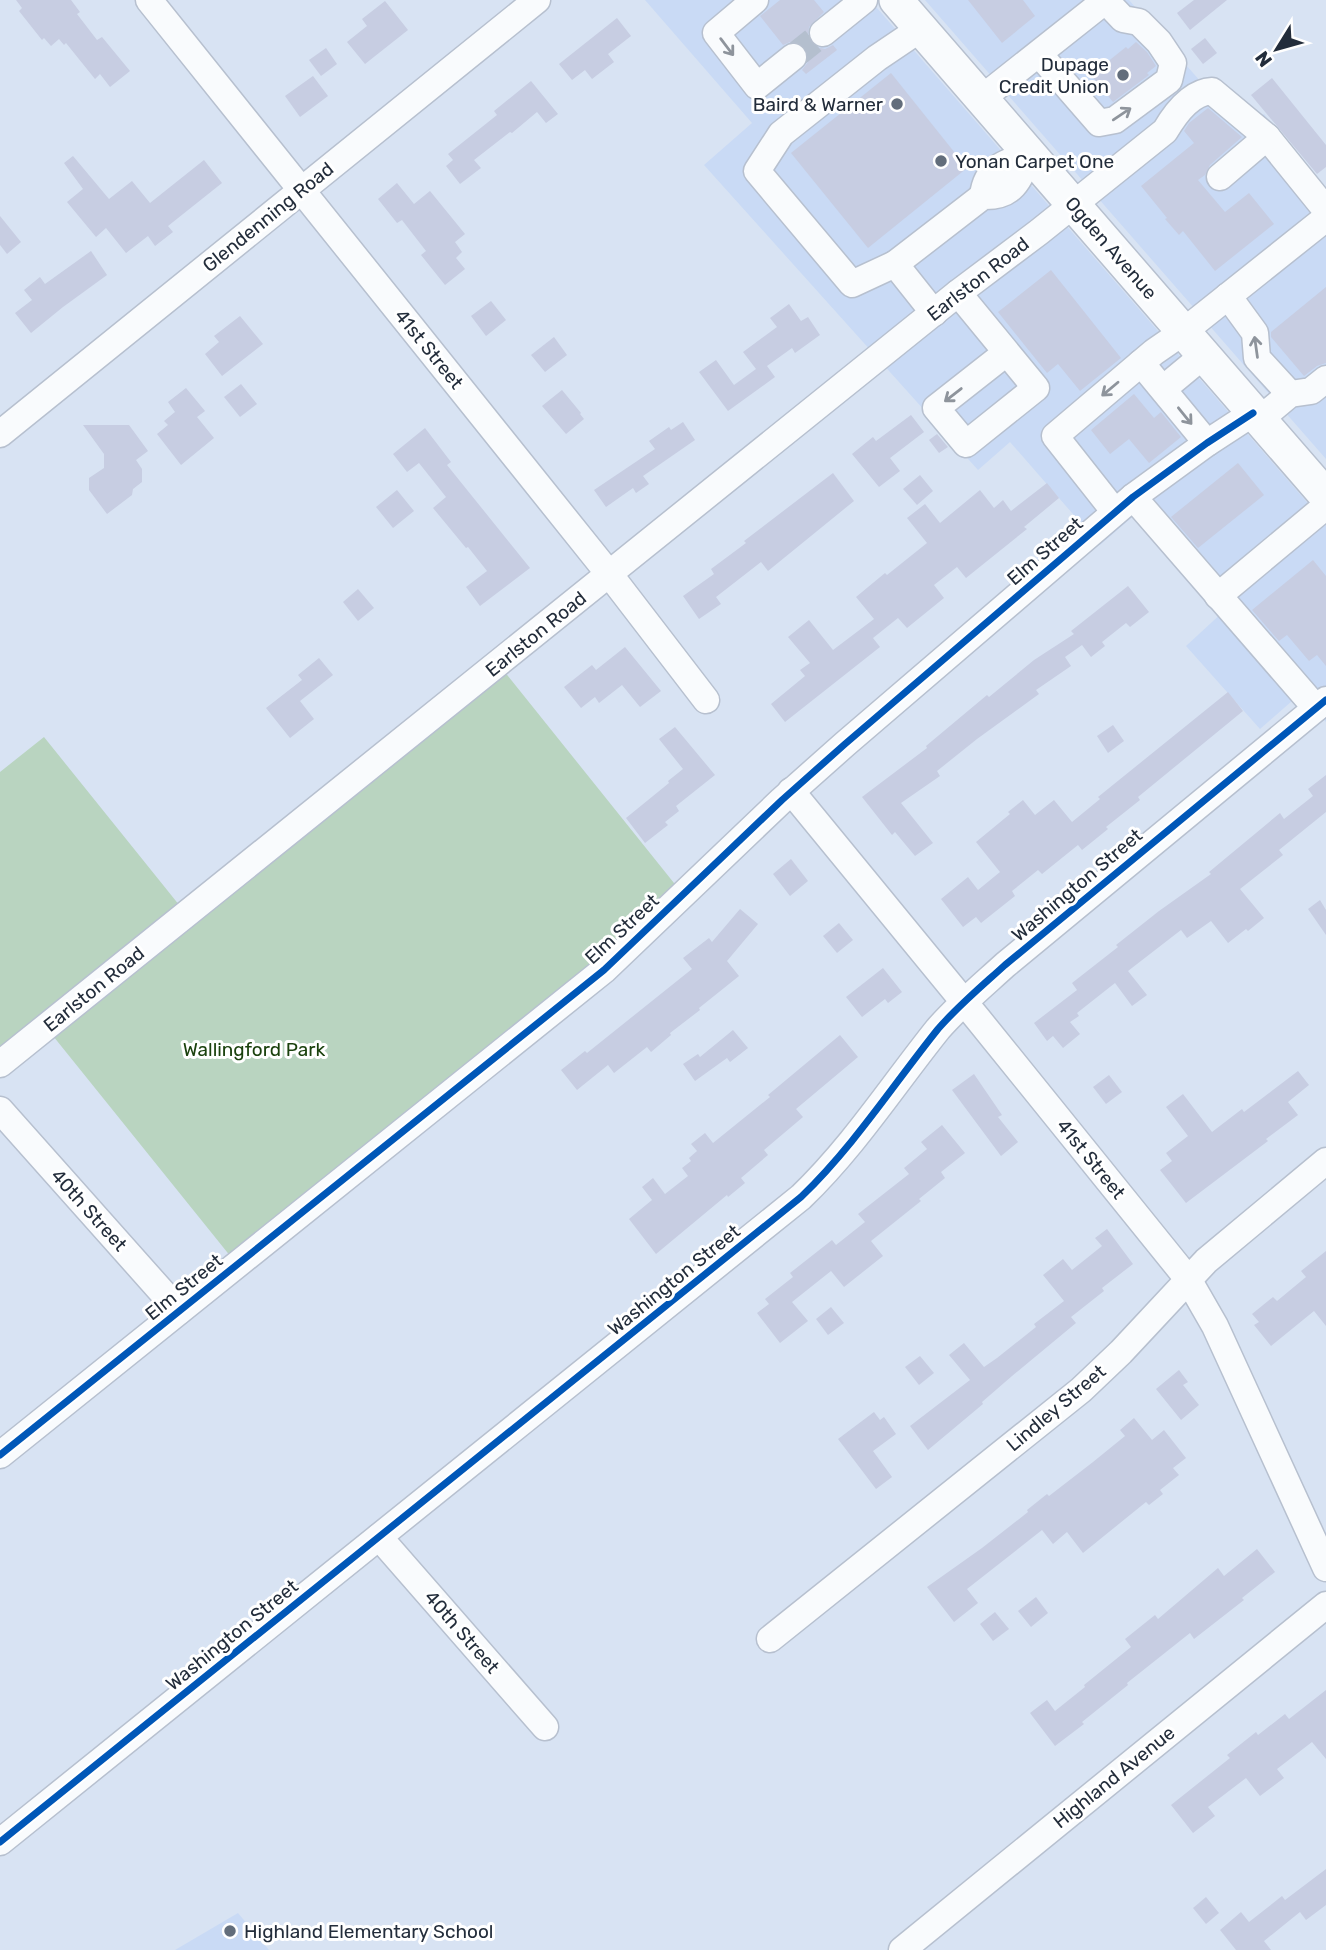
<svg xmlns="http://www.w3.org/2000/svg" width="1326" height="1950" font-family="Rubik,sans-serif">
  <style>
    .built { fill: #c9daf5 }
    .green { fill: #b9d4c0 }
    .building { fill: #c7cde2 }
    .lines { fill: none; stroke-linecap: round; stroke-linejoin: round }
    .minor-tunnel { stroke: #b4bfce; stroke-width: 26; stroke-dasharray: 26 13; stroke-linecap: butt }
    .minor-casing { stroke: #b7c0cf; stroke-width: 29 }
    .major-casing { stroke: #b7c0cf; stroke-width: 36 }
    .minor { stroke: #f9fbfd; stroke-width: 26 }
    .major { stroke: #f9fbfd; stroke-width: 33 }
    .cycleway-casing { stroke: #fff; stroke-width: 11 }
    .cycleway { stroke: #0057b8; stroke-width: 7 }
    .oneway { stroke: #8e949c }
    .poi-dot { fill: #626d7b; stroke: #fff; stroke-width: 2.5 }
    .labels { text-anchor: middle; dominant-baseline: central; stroke-width: 6; stroke-linejoin: round; paint-order: stroke }
    .poi-label { font-size: 19px; fill: #232d3b; stroke: #fff; text-anchor: end }
    .street-label { font-size: 19px; fill: #232d3b; stroke: #fff }
    .park-label { font-size: 19px; fill: #1b420e; stroke: #fff }
  </style>
  <rect width="100%" height="100%" fill="#d8e3f3"/>
  <!-- built -->
  <g class="built">
    <polygon points="645,0 870,0 1326,524 1326,722 1300,694 1260,729 1186,646 1225,610 1137,513 1100,545 1010,442 978,470 704,165 752,123"/>
    <polygon points="925,0 1129,0 1244,131 1264,114 1326,195 1326,459"/>
    <polygon points="238,1913 269,1950 175,1950"/>
  </g>
  <!-- green -->
  <polygon class="green" points="500,666 682,893 231,1257 41,1021 0,1054 0,772 44,737 188,916"/>
  <!-- building -->
  <g class="building">
    <polygon points="16,0 71,0 80,12 77,14 97,40 102,37 130,71 110,87 100,74 95,79 66,43 64,45 59,39 51,46 44,38 42,40 19,11 22,8"/>
    <polygon points="780,0 814,0 824,12 809,27 808,36 810,42 817,47 825,49 833,45 837,50 806,74 802,70 808,62 808,54 806,48 798,42 790,42 783,45 760,16"/>
    <polygon points="968,0 1023,0 1035,16 1002,43"/>
    <polygon points="1194,0 1227,0 1190,30 1177,13"/>
    <polygon points="385,1 408,30 365,64 347,42 367,26 362,19"/>
    <polygon points="617,18 631,36 608,54 614,62 592,79 585,70 572,80 559,64"/>
    <polygon points="1205,38 1217,53 1203,64 1191,49"/>
    <polygon points="1136,42 1147,52 1156,66 1147,73 1149,75 1113,102 1091,75 1126,47 1128,49"/>
    <polygon points="326,48 337,64 321,76 309,60"/>
    <polygon points="891,73 967,168 868,248 791,153"/>
    <polygon points="313,76 328,96 300,117 285,96"/>
    <polygon points="1272,78 1326,145 1326,167 1317,174 1251,95"/>
    <polygon points="531,81 558,114 546,123 537,112 512,133 510,132 474,160 481,168 460,184 446,166 453,160 448,154 497,115 494,111"/>
    <polygon points="1208,108 1242,137 1210,165 1205,175 1198,180 1225,212 1249,193 1274,224 1215,271 1183,231 1179,235 1165,219 1167,218 1141,186 1194,143 1184,131 1189,123"/>
    <polygon points="73,156 109,199 132,181 150,203 204,160 222,183 168,226 173,232 155,246 148,236 126,253 106,228 96,237 67,202 83,189 64,163"/>
    <polygon points="397,183 414,204 430,191 465,234 455,242 462,252 456,258 465,269 445,285 421,255 426,251 402,220 397,223 378,199"/>
    <polygon points="0,216 21,242 7,254 0,245"/>
    <polygon points="91,251 107,275 63,307 31,333 15,313 32,300 24,290 40,277 45,284"/>
    <polygon points="1051,270 1121,358 1080,391 1058,364 1047,373 998,312"/>
    <polygon points="1326,287 1326,363 1317,366 1304,376 1271,337 1271,332"/>
    <polygon points="491,301 506,320 486,336 471,316"/>
    <polygon points="789,304 801,321 808,317 820,335 795,353 792,348 767,366 775,377 728,411 699,372 716,360 734,385 756,369 743,352 777,327 770,318"/>
    <polygon points="240,316 263,344 222,376 205,354 219,342 214,336"/>
    <polygon points="554,337 567,355 545,372 531,355"/>
    <polygon points="241,384 257,404 240,417 224,397"/>
    <polygon points="186,388 205,411 197,417 214,438 181,465 157,434 168,425 164,421 175,412 168,402"/>
    <polygon points="562,390 581,413 580,414 584,419 566,434 542,406"/>
    <polygon points="1134,394 1154,418 1161,412 1181,437 1149,463 1129,439 1110,454 1091,430"/>
    <polygon points="911,415 924,432 890,458 900,471 879,487 852,454 873,437 876,441"/>
    <polygon points="683,422 695,440 643,476 649,484 636,493 633,488 606,507 594,490 655,449 649,441 669,427 671,430"/>
    <polygon points="83,425 129,425 148,451 136,460 142,469 142,482 133,489 132,495 107,514 89,490 89,478 104,468 104,454"/>
    <polygon points="425,428 451,462 447,465 530,568 480,606 466,587 487,571 468,547 466,548 433,508 446,497 419,463 407,472 393,454"/>
    <polygon points="937,434 948,447 939,453 929,440"/>
    <polygon points="1238,463 1264,495 1198,548 1171,517"/>
    <polygon points="833,473 854,501 768,571 761,562 716,597 721,604 699,619 683,596 714,574 711,569 746,543 744,541"/>
    <polygon points="920,475 933,491 917,505 903,489"/>
    <polygon points="1047,483 1059,498 1024,527 1027,529 966,578 957,567 934,585 944,598 907,628 898,618 873,638 880,647 785,722 771,704 805,676 800,670 810,663 788,637 809,620 833,650 874,619 856,597 885,573 887,575 927,543 907,518 925,504 940,523 980,490 994,508 1003,500 1011,511"/>
    <polygon points="397,490 414,511 393,528 376,507"/>
    <polygon points="1313,560 1326,576 1326,666 1317,655 1309,661 1287,635 1279,641 1252,610"/>
    <polygon points="1128,586 1149,612 1130,627 1126,623 1102,642 1105,646 1091,657 1082,645 1065,657 1071,666 1036,690 1039,694 977,739 937,771 940,776 901,803 933,843 915,856 895,832 892,835 862,797 927,748 926,746 987,695 989,697 1034,660 1074,634 1071,631"/>
    <polygon points="358,589 374,608 358,621 343,602"/>
    <polygon points="625,647 661,691 640,707 622,685 599,703 595,697 581,708 564,687 592,665 596,670"/>
    <polygon points="319,658 333,675 300,701 314,719 290,738 266,708 302,680 298,675"/>
    <polygon points="1228,692 1243,711 1138,797 1140,800 1106,827 1108,829 1082,850 1078,845 1042,874 1038,870 1012,891 1015,896 981,923 976,917 963,927 941,899 968,877 978,890 1000,872 976,842 1010,814 1008,812 1023,800 1035,815 1054,800 1072,822 1100,799 1098,797"/>
    <polygon points="1113,725 1124,741 1108,753 1097,736"/>
    <polygon points="675,727 715,775 676,806 679,811 665,822 668,825 645,843 626,818 669,783 668,781 683,769 659,739"/>
    <polygon points="1326,775 1326,812 1279,850 1283,855 1240,889 1264,918 1248,931 1246,929 1228,943 1211,921 1187,938 1181,930 1128,971 1147,995 1132,1006 1115,983 1077,1013 1079,1016 1070,1022 1080,1034 1063,1048 1053,1036 1047,1041 1034,1023 1077,990 1072,983 1118,947 1116,945 1159,911 1211,874 1209,872 1280,813 1284,819 1313,796 1308,789"/>
    <polygon points="791,859 808,881 790,896 773,874"/>
    <polygon points="1320,900 1326,910 1326,935 1308,909"/>
    <polygon points="740,909 758,924 727,961 739,976 699,1008 700,1010 670,1033 671,1035 651,1052 647,1047 614,1073 608,1065 577,1090 561,1070 585,1051 587,1053 692,969 683,958 709,938 712,942"/>
    <polygon points="839,923 853,940 837,953 823,936"/>
    <polygon points="883,968 902,992 888,1003 885,999 862,1017 846,997"/>
    <polygon points="733,1030 748,1048 730,1062 727,1058 695,1081 683,1064 698,1054 700,1057"/>
    <polygon points="840,1035 858,1057 796,1109 803,1117 764,1150 768,1155 741,1178 745,1183 728,1197 727,1195 656,1254 629,1219 652,1200 642,1187 653,1178 665,1194 688,1176 682,1168 691,1161 689,1158 697,1151 691,1144 705,1133 713,1143 770,1097 768,1095"/>
    <polygon points="1298,1071 1309,1085 1288,1102 1298,1115 1266,1139 1268,1141 1186,1203 1160,1170 1172,1161 1166,1153 1188,1136 1166,1107 1183,1094 1212,1132 1242,1109 1244,1112"/>
    <polygon points="974,1074 1002,1115 998,1117 1018,1142 1001,1156 952,1090"/>
    <polygon points="1109,1075 1122,1092 1106,1104 1093,1087"/>
    <polygon points="942,1125 965,1153 941,1172 945,1178 919,1199 921,1201 871,1241 883,1256 844,1287 831,1271 792,1302 808,1321 780,1343 757,1313 769,1304 765,1299 793,1277 790,1273 832,1240 836,1245 865,1222 858,1214 909,1174 904,1168 927,1149 921,1142"/>
    <polygon points="1107,1229 1133,1264 1102,1288 1104,1291 1071,1317 1076,1323 1012,1376 982,1402 983,1404 928,1450 910,1426 970,1380 949,1355 964,1343 984,1367 997,1358 1036,1327 1034,1324 1064,1301 1043,1275 1063,1259 1072,1270 1102,1246 1095,1238"/>
    <polygon points="1326,1251 1326,1326 1314,1311 1271,1346 1254,1325 1259,1322 1252,1314 1273,1297 1277,1301 1306,1277 1301,1271"/>
    <polygon points="831,1307 844,1323 828,1335 816,1319"/>
    <polygon points="920,1356 934,1373 919,1385 905,1367"/>
    <polygon points="1179,1370 1188,1382 1183,1385 1199,1405 1181,1420 1156,1389"/>
    <polygon points="874,1412 880,1420 884,1417 896,1434 873,1451 892,1477 876,1489 838,1439"/>
    <polygon points="1134,1418 1152,1440 1164,1430 1186,1458 1173,1468 1179,1475 1160,1490 1163,1494 1149,1505 1146,1502 1083,1553 1067,1532 1053,1544 1042,1530 967,1589 978,1603 954,1622 927,1587 982,1548 1028,1512 1027,1510 1047,1494 1049,1496 1093,1462 1125,1436 1120,1430"/>
    <polygon points="1257,1549 1275,1572 1242,1598 1244,1600 1194,1639 1190,1633 1127,1683 1128,1685 1082,1722 1084,1724 1055,1746 1030,1713 1047,1700 1055,1711 1085,1687 1084,1685 1131,1647 1125,1639 1155,1615 1158,1619 1218,1568 1224,1576"/>
    <polygon points="1036,1597 1048,1613 1031,1627 1018,1611"/>
    <polygon points="995,1612 1009,1629 993,1641 980,1624"/>
    <polygon points="1326,1690 1326,1759 1312,1742 1277,1769 1284,1778 1260,1796 1246,1778 1208,1807 1215,1816 1193,1833 1171,1805 1230,1758 1227,1755 1256,1732 1258,1735 1285,1714 1289,1719"/>
    <polygon points="1326,1869 1326,1905 1306,1920 1300,1912 1264,1941 1271,1950 1236,1950 1220,1930 1241,1912 1249,1922 1282,1896 1285,1900"/>
    <polygon points="1206,1897 1219,1913 1206,1924 1193,1908"/>
  </g>
  <g class="lines">
    <!-- minor-tunnel -->
    <polyline class="minor-tunnel" points="793,57 823,33"/>
    <defs>
      <g id="minor">
        <polyline points="149,0 610,575 706,700"/>
        <polyline points="755,0 716,33 757,86 793,57"/>
        <polyline points="823,33 864,0"/>
        <polyline points="1039,54 1099,123 1115,120 1169,80 1173,63 1159,42 1139,22 1123,19 1105,0"/>
        <polyline points="981,99 1106,0"/>
        <polyline points="1220,177 1267,137 1326,210"/>
        <path d="M983,196C986,168 1004,163 1029,155"/>
        <polyline points="895,264 852,284 757,171 781,134 877,58 920,29"/>
        <polyline points="958,293 1036,388 966,444 936,408 1006,353"/>
        <polyline points="1228,296 1255,333 1257,358 1290,394"/>
        <path d="M934,313L895,264L983,196C1013,197 1019,181 1029,155"/>
        <polyline points="1141,363 1207,443"/>
        <polyline points="1163,389 1204,355"/>
        <polyline points="1259,420 1290,394 1311,391 1326,379"/>
        <polyline points="0,434 537,0"/>
        <polyline points="1133,497 1316,708"/>
        <polyline points="1115,512 1055,436 1154,352 1183,332 1326,218"/>
        <polyline points="1218,596 1326,506"/>
        <polyline points="791,791 978,1019 1188,1279 1215,1326 1326,1568"/>
        <path d="M0,1064L958,293L1039,232L1165,131C1175,114 1191,92 1212,91L1267,137"/>
        <polyline points="0,1110 179,1311"/>
        <polyline points="0,1455 604,970 782,800 845,744 1133,497 1207,443 1253,413"/>
        <polyline points="379,1537 545,1727"/>
        <polyline points="770,1639 1081,1390 1121,1352 1206,1261 1326,1161"/>
        <path d="M0,1842L801,1197C854,1146 893,1085 938,1029C958,1006 982,986 1005,965L1326,700"/>
        <polyline points="902,1950 1326,1605"/>
      </g>
      <polyline id="major" points="896,0 1326,496"/>
    </defs>
    <!-- minor casing -->
    <use href="#minor" class="minor-casing"/>
    <!-- major casing -->
    <use href="#major" class="major-casing"/>
    <!-- minor -->
    <use href="#minor" class="minor"/>
    <!-- major -->
    <use href="#major" class="major"/>
    <defs>
      <g id="cycleway">
        <polyline points="0,1455 604,970 782,800 845,744 1133,497 1207,443 1253,413"/>
        <path d="M0,1842L801,1197C854,1146 893,1085 938,1029C958,1006 982,986 1005,965L1326,700"/>
      </g>
    </defs>
    <!-- cycleway casing -->
    <use href="#cycleway" class="cycleway-casing"/>
    <!-- cycleway -->
    <use href="#cycleway" class="cycleway"/>
  </g>
  <!-- one-way arrows -->
  <defs><path id="oneway-shaft" d="M-6 0H5M1.5-3L5.5 0L1.5 3" fill="none" stroke-width="1.6" stroke-linecap="round" stroke-linejoin="round" transform="scale(1.75)"/></defs>
  <g class="oneway">
    <use href="#oneway-shaft" transform="translate(727 47) rotate(53)"/>
    <use href="#oneway-shaft" transform="translate(1122 114) rotate(-34)"/>
    <use href="#oneway-shaft" transform="translate(1256 347) rotate(-98)"/>
    <use href="#oneway-shaft" transform="translate(1110 389) rotate(140)"/>
    <use href="#oneway-shaft" transform="translate(953 395) rotate(142)"/>
    <use href="#oneway-shaft" transform="translate(1185 416) rotate(51)"/>
  </g>
  <!-- markers -->
  <g class="poi-dot">
    <circle cx="1123" cy="75" r="7"/>
    <circle cx="897" cy="104" r="7"/>
    <circle cx="941" cy="161" r="7"/>
    <circle cx="230" cy="1931" r="7"/>
  </g>
  <g class="labels">
    <!-- poi labels -->
    <g class="poi-label">
      <text x="1109" y="64">Dupage<tspan x="1109" dy="22">Credit Union</tspan></text>
      <text x="883" y="104">Baird &amp; Warner</text>
      <text x="955" y="161" text-anchor="start">Yonan Carpet One</text>
      <text x="244" y="1931" text-anchor="start">Highland Elementary School</text>
    </g>
    <!-- street labels -->
    <g class="street-label">
      <text transform="translate(268 217) rotate(-39)">Glendenning Road</text>
      <text transform="translate(1111 248) rotate(49)">Ogden Avenue</text>
      <text transform="translate(978 279) rotate(-38)">Earlston Road</text>
      <text transform="translate(429 349) rotate(51)">41st Street</text>
      <text transform="translate(1045 551) rotate(-41)">Elm Street</text>
      <text transform="translate(536 634) rotate(-39)">Earlston Road</text>
      <text transform="translate(1077 885) rotate(-40)">Washington Street</text>
      <text transform="translate(622 929) rotate(-43)">Elm Street</text>
      <text transform="translate(94 989) rotate(-39)">Earlston Road</text>
      <text transform="translate(1091 1159) rotate(51)">41st Street</text>
      <text transform="translate(89 1210) rotate(48)">40th Street</text>
      <text transform="translate(674 1280) rotate(-39)">Washington Street</text>
      <text transform="translate(184 1287) rotate(-39)">Elm Street</text>
      <text transform="translate(1056 1408) rotate(-40)">Lindley Street</text>
      <text transform="translate(462 1632) rotate(49)">40th Street</text>
      <text transform="translate(232 1635) rotate(-39)">Washington Street</text>
      <text transform="translate(1114 1777) rotate(-39)">Highland Avenue</text>
    </g>
    <!-- park labels -->
    <g class="park-label">
      <text x="254" y="1049">Wallingford Park</text>
    </g>
  </g>
  <!-- north arrow -->
  <g transform="translate(1277 49) rotate(233)" stroke="#ffffff" stroke-width="5" paint-order="stroke">
  <path d="M0-5L12 26L0 18L-12 26Z" fill="#232d3b"/>
  <text y="-10" font-size="19" font-weight="bold" text-anchor="middle" fill="#232d3b">N</text>
  </g>
</svg>
